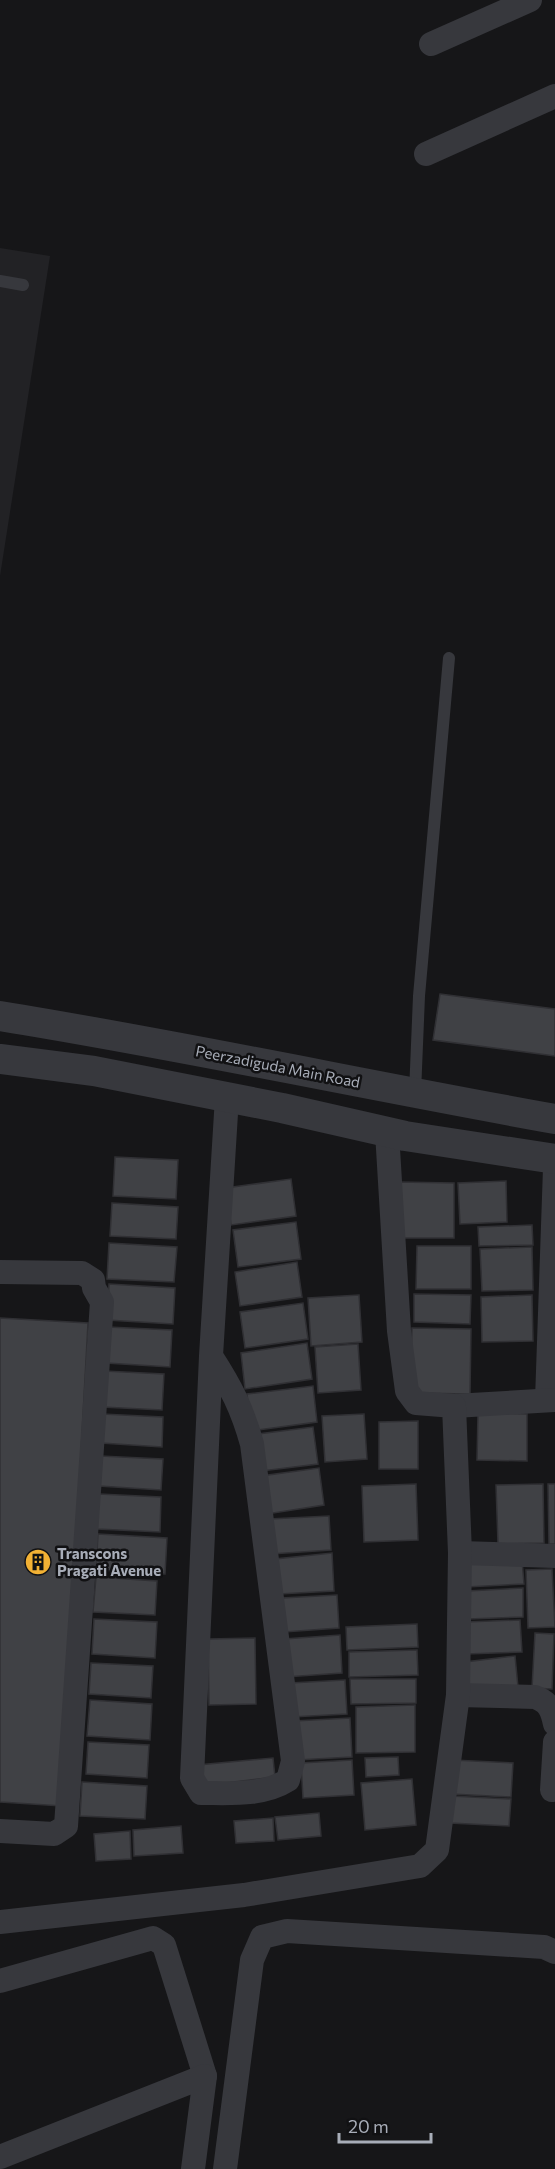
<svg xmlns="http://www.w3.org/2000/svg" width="555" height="2169" font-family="Commissioner,sans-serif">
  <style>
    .built { fill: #222225 }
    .building { fill: #404145; stroke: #303034; stroke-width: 1.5 }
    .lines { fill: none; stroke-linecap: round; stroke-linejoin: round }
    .service { stroke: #37383d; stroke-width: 12 }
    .minor { stroke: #37383d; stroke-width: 24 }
    .tertiary { stroke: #37383d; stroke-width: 30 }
    .labels { text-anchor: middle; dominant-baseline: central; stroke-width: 5; stroke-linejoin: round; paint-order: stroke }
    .street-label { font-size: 15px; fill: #a8adb8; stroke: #111113 }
    .poi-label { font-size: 15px; font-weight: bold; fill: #a8adb8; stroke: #111113; text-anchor: start }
  </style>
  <rect width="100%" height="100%" fill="#161618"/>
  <!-- built -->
  <polygon class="built" points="0,248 50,256 0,576"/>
  <!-- building -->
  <g class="building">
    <polygon points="440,994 555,1009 555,1056 433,1040"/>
    <polygon points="115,1157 178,1160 176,1199 113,1196"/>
    <polygon points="291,1179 296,1216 231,1225 226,1188"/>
    <polygon points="506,1181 507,1222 460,1224 458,1183"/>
    <polygon points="399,1182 454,1183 454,1238 399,1238"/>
    <polygon points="112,1203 178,1207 176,1239 110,1236"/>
    <polygon points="296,1222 301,1259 238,1267 233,1230"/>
    <polygon points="532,1225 533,1245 479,1246 478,1227"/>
    <polygon points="109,1243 177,1247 174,1282 107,1279"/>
    <polygon points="417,1246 471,1246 471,1289 416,1289"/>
    <polygon points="532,1247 533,1290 482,1291 480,1249"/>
    <polygon points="297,1262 302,1297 240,1306 235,1272"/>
    <polygon points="109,1284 175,1288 173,1324 107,1320"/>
    <polygon points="414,1294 471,1295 470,1324 414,1322"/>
    <polygon points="359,1295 362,1342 311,1346 308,1298"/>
    <polygon points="532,1295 533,1341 482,1342 481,1297"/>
    <polygon points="303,1303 308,1339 245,1348 240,1312"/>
    <polygon points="0,1318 88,1323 62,1806 0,1802"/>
    <polygon points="108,1327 172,1330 170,1367 106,1363"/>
    <polygon points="412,1328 471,1329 470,1394 410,1393"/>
    <polygon points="307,1343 312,1379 245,1389 241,1353"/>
    <polygon points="358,1344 361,1390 318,1393 315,1347"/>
    <polygon points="104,1371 164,1374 162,1410 102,1407"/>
    <polygon points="313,1386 317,1422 251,1431 247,1394"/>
    <polygon points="478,1413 527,1414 527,1461 477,1460"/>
    <polygon points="102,1414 163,1417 162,1447 101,1443"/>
    <polygon points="364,1414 367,1459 325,1462 322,1416"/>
    <polygon points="418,1421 418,1469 379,1469 379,1422"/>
    <polygon points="313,1427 318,1464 262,1471 258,1434"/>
    <polygon points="100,1456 163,1459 161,1490 99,1486"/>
    <polygon points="319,1468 324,1505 267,1514 261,1476"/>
    <polygon points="416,1484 418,1540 364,1542 362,1486"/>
    <polygon points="543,1484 544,1543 498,1544 496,1485"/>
    <polygon points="548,1484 555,1484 555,1544 549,1544"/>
    <polygon points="99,1494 161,1497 160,1532 97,1529"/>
    <polygon points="329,1516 331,1550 271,1554 269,1519"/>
    <polygon points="98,1534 167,1538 165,1574 96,1570"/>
    <polygon points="332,1553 334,1591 279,1594 275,1559"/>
    <polygon points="522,1560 524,1584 466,1587 465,1563"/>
    <polygon points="552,1569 555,1627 528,1628 526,1570"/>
    <polygon points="96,1577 157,1581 155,1615 93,1612"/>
    <polygon points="523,1588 523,1617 468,1619 467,1591"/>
    <polygon points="337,1595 339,1628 284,1632 282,1598"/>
    <polygon points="94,1619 157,1622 155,1658 92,1654"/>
    <polygon points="520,1620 522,1652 466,1654 465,1622"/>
    <polygon points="417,1624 418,1647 347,1650 346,1627"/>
    <polygon points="535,1633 554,1634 552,1689 532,1688"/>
    <polygon points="340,1635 342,1673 286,1677 284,1639"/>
    <polygon points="255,1638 256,1704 209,1705 208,1639"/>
    <polygon points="417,1650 418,1675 349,1677 349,1652"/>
    <polygon points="515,1656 518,1687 468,1692 465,1662"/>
    <polygon points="91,1663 153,1666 151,1698 89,1694"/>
    <polygon points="350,1679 416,1679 416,1703 351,1704"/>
    <polygon points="345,1680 347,1714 292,1717 290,1683"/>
    <polygon points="90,1700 152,1704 150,1740 87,1736"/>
    <polygon points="415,1705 415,1752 356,1753 356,1707"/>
    <polygon points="350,1718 352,1757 297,1760 294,1721"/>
    <polygon points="88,1742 149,1745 147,1778 86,1774"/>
    <polygon points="398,1757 399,1775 366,1777 365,1758"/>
    <polygon points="273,1758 275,1777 201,1786 198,1765"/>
    <polygon points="352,1760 354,1795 303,1798 301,1763"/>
    <polygon points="453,1760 513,1763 511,1797 451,1794"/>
    <polygon points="412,1779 416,1825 365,1830 361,1783"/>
    <polygon points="82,1782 147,1786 145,1819 80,1816"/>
    <polygon points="451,1796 511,1799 509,1826 450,1823"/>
    <polygon points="319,1813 321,1836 278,1840 275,1817"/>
    <polygon points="273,1818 274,1841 236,1843 234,1821"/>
    <polygon points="181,1826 183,1853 134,1856 133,1830"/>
    <polygon points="130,1831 131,1859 96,1861 94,1834"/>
  </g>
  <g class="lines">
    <!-- service -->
    <g class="service">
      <polyline points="0,281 23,285"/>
      <polyline points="415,1093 419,996 449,658"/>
    </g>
    <!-- minor -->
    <g class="minor">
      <polyline points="431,44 530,0"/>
      <polyline points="426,154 555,96"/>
      <polyline points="0,1272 82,1273 93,1280 94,1288 102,1302 66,1826 54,1834 0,1831"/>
      <path d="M211,1356C231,1387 242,1408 252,1444L293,1761L288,1780C263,1796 230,1793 201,1793L192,1778L211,1356L227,1097"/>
      <polyline points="547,1400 555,1168"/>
      <polyline points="454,1406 555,1400"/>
      <polyline points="460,1553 555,1556"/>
      <path d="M458,1695L535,1697C549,1702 552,1710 555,1724"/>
      <polyline points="552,1790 555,1742"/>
      <polyline points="0,1922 244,1895 420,1866 437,1850 458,1695 460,1553 454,1406 416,1403 407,1391 399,1331 387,1132"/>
      <polyline points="0,1981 153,1938 164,1945 205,2076"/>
      <polyline points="0,2157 205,2076 193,2169"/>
      <polyline points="225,2169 252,1960 262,1937 287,1931 544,1947 555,1952"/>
    </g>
    <!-- tertiary -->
    <g class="tertiary">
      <path d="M0,1016C186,1046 370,1086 555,1119"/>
      <polyline points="0,1059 94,1071 282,1108 405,1136 555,1159"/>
    </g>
  </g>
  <!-- icons -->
  <defs>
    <symbol id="building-disc" viewBox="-11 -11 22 22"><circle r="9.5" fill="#f2b134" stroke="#111113"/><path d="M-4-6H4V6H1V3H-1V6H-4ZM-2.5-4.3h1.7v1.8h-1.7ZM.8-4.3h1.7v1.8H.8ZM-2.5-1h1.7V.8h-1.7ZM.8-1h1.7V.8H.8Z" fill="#111"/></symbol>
  </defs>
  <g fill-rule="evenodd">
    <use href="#building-disc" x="23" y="1547" width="30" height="30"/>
  </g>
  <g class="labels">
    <!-- street labels -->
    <g class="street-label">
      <text transform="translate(278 1066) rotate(11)">Peerzadiguda Main Road</text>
    </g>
    <!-- poi labels -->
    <g class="poi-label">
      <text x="57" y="1553">Transcons<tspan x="57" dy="17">Pragati Avenue</tspan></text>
    </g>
  </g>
  <!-- scale -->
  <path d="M339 2133v9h92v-9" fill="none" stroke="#a8adb8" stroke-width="3"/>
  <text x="348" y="2133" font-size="18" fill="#a8adb8" stroke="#111113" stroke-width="4.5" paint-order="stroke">20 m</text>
</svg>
